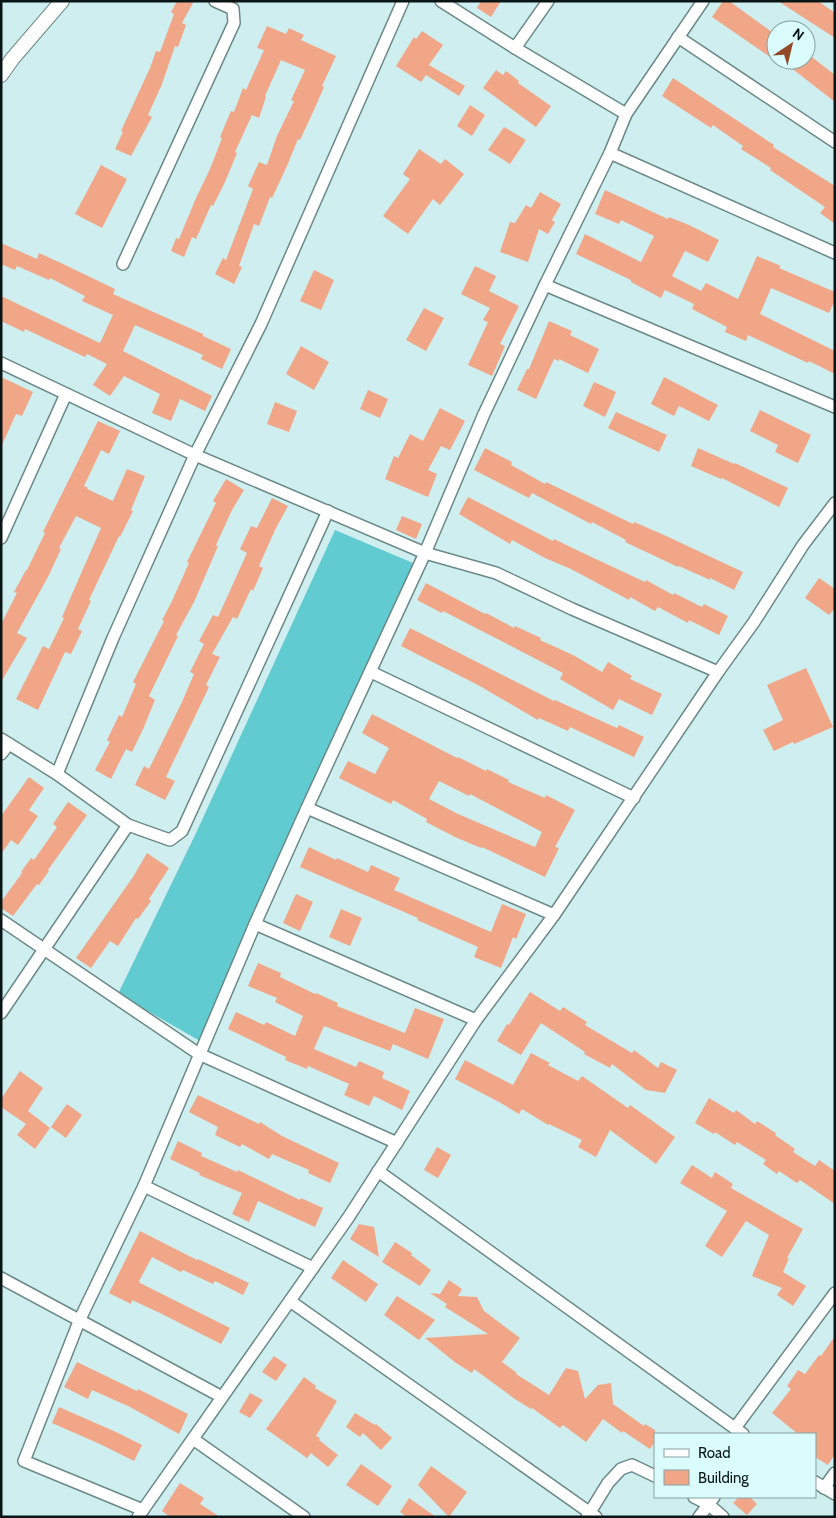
<svg xmlns="http://www.w3.org/2000/svg" width="836" height="1518" font-family="Cabin,sans-serif">
  <style>
    .forest { fill: #60cbd1 }
    .building { fill: #f1a787; fill-rule: evenodd }
    .lines { fill: none; stroke-linecap: round; stroke-linejoin: round }
    .minor-casing { stroke: #6b898a; stroke-width: 14 }
    .tertiary-casing { stroke: #6b898a; stroke-width: 16 }
    .minor { stroke: #fff; stroke-width: 11 }
    .tertiary { stroke: #fff; stroke-width: 14 }
  </style>
  <rect width="100%" height="100%" fill="#ceeef0"/>
  <!-- forest -->
  <polygon class="forest" points="335,530 420,566 207,1045 118,994 197,831"/>
  <!-- building -->
  <g class="building">
    <polygon points="177,1 194,1 182,23 186,25 178,47 175,46 162,84 148,115 152,117 131,156 115,149 123,132 121,131 150,68 156,51 160,52 174,14 171,12"/>
    <polygon points="481,1 501,1 491,17 477,8"/>
    <polygon points="723,1 729,1 776,35 776,61 712,17"/>
    <polygon points="778,1 818,1 835,13 835,38"/>
    <polygon points="267,26 286,34 289,28 304,35 301,40 336,56 322,86 324,87 314,110 300,140 298,139 287,166 272,198 270,197 259,226 254,224 239,266 242,267 234,284 215,274 223,258 226,260 253,189 248,186 259,162 267,165 277,136 294,101 291,100 305,70 281,60 265,96 266,97 259,118 252,115 235,152 237,153 225,182 213,206 211,205 196,239 192,237 184,257 171,251 176,238 179,239 196,198 210,169 222,138 220,137 231,111 234,112 243,88 246,90 264,50 257,48"/>
    <polygon points="422,31 443,45 429,65 465,86 459,96 426,75 421,82 396,66 414,37 416,39"/>
    <polygon points="808,54 835,75 835,102 781,60 806,60"/>
    <polygon points="496,70 503,75 506,71 519,81 518,83 551,106 536,127 483,88"/>
    <polygon points="673,78 774,145 773,147 835,186 835,224 820,213 825,207 770,170 771,168 741,149 743,146 713,125 711,128 662,96"/>
    <polygon points="470,105 485,115 472,136 457,126"/>
    <polygon points="504,127 526,140 510,164 488,150"/>
    <polygon points="419,149 441,164 445,159 464,174 440,205 433,199 408,234 383,216 410,179 403,174"/>
    <polygon points="101,165 127,179 102,228 75,214"/>
    <polygon points="605,190 668,219 669,217 689,225 719,240 708,262 685,251 672,276 701,291 706,283 738,299 757,256 781,266 779,268 835,292 835,300 829,313 771,288 760,314 835,351 835,374 809,361 808,363 748,335 746,341 725,332 727,327 692,309 694,304 665,290 661,298 631,282 631,280 576,254 585,234 641,262 654,236 621,220 619,224 595,214"/>
    <polygon points="540,192 561,204 552,220 555,222 548,234 539,229 528,262 500,252 510,222 515,223 526,205 531,208"/>
    <polygon points="1,243 37,259 39,253 61,263 115,289 113,294 203,334 203,336 231,349 222,369 201,359 203,355 135,325 123,351 212,396 205,411 180,399 171,421 152,413 160,394 124,376 110,396 93,385 107,364 87,354 85,357 25,329 24,332 1,321 1,296 100,343 113,315 82,301 85,296 50,278 49,280 17,266 15,270 1,264"/>
    <polygon points="475,266 496,276 489,291 519,306 500,344 505,346 492,376 468,365 488,322 483,320 490,308 461,294"/>
    <polygon points="314,270 334,280 321,310 300,301"/>
    <polygon points="424,308 444,318 426,351 406,340"/>
    <polygon points="549,321 572,331 570,335 599,349 588,373 559,359 559,361 554,359 536,399 517,390 527,369 529,369"/>
    <polygon points="301,346 329,362 314,390 286,374"/>
    <polygon points="1,377 33,392 22,416 16,414 1,447"/>
    <polygon points="664,377 718,405 709,421 679,406 674,416 651,404"/>
    <polygon points="594,382 616,392 605,417 583,406"/>
    <polygon points="368,390 388,399 380,418 360,409"/>
    <polygon points="275,402 297,411 289,432 267,424"/>
    <polygon points="440,408 465,421 450,450 441,446 428,470 437,474 428,497 385,479 394,456 398,458 410,434 423,441"/>
    <polygon points="760,410 811,435 798,463 775,452 778,445 750,431"/>
    <polygon points="616,412 667,435 659,452 608,428"/>
    <polygon points="98,421 120,431 109,454 101,450 84,486 88,488 87,489 113,501 127,469 145,476 131,510 133,511 120,537 119,536 89,600 91,601 78,629 82,631 71,654 65,652 38,710 16,699 43,646 49,649 64,618 62,617 101,528 76,516 59,548 61,549 49,575 17,633 27,638 1,682 1,624 17,593 14,592 26,570 27,570 45,533 43,532"/>
    <polygon points="485,448 512,462 511,465 545,484 546,482 633,524 634,522 664,535 743,572 734,590 710,578 710,580 679,566 678,567 625,542 626,540 592,522 591,524 532,493 529,498 474,470"/>
    <polygon points="698,448 734,464 735,463 788,488 779,507 722,478 721,479 691,466"/>
    <polygon points="226,479 244,490 232,510 216,545 218,546 194,602 176,635 178,636 149,696 155,700 144,727 132,752 126,749 111,779 95,770 110,742 107,740 119,715 122,717 136,684 133,682 164,621 162,620 172,601 189,563 187,562 216,503 213,501"/>
    <polygon points="468,497 553,541 554,539 583,553 645,582 646,580 673,595 674,593 702,607 704,604 728,616 719,635 689,620 688,623 658,607 655,611 630,597 629,600 571,569 545,558 512,540 510,544 459,514"/>
    <polygon points="272,498 288,506 275,530 259,566 263,568 253,591 251,589 237,619 233,617 212,654 220,657 206,685 209,687 166,777 175,781 165,800 135,785 144,766 149,769 182,702 194,674 190,672 204,644 199,641 213,615 218,617 247,553 240,549 251,526 257,528"/>
    <polygon points="402,516 422,524 416,539 396,530"/>
    <polygon points="819,578 835,589 835,608 829,615 805,598"/>
    <polygon points="426,583 485,614 486,613 514,628 515,626 541,638 540,640 573,655 602,672 608,662 632,676 630,679 662,694 652,715 619,699 613,710 560,679 563,673 443,611 442,613 417,600"/>
    <polygon points="410,628 554,701 555,700 617,728 619,725 644,737 634,757 570,727 568,731 539,718 538,720 478,685 401,646"/>
    <polygon points="806,668 833,727 794,744 793,742 774,751 763,730 783,720 767,685"/>
    <path d="M372,714L457,758L458,757L486,771L487,769L509,780L508,782L545,798L546,795L575,810L555,847L559,848L545,877L482,847L481,848L455,837L426,822L427,819L393,800L391,804L339,778L348,761L375,774L389,748L362,733ZM439,781L469,796L470,794L542,832L535,847L458,814L429,799Z"/>
    <polygon points="29,777 44,788 29,810 38,816 18,845 11,840 1,854 1,816"/>
    <polygon points="68,802 87,815 48,870 49,871 39,885 37,884 13,916 1,908 1,902 22,873 21,872 31,858 34,860 57,827 53,824"/>
    <polygon points="309,847 336,860 337,858 368,872 371,865 400,878 394,890 491,932 502,904 526,914 516,939 513,937 501,968 474,957 478,947 417,920 418,918 300,867"/>
    <polygon points="147,853 169,868 149,899 151,901 138,919 136,918 118,946 110,941 91,968 76,958 133,877"/>
    <polygon points="296,894 313,902 300,931 283,923"/>
    <polygon points="341,909 362,918 350,946 329,937"/>
    <polygon points="258,963 281,973 280,977 315,994 316,993 338,1003 337,1006 405,1033 415,1008 444,1019 428,1059 393,1044 390,1051 324,1026 314,1049 356,1067 359,1061 384,1072 382,1078 410,1091 402,1110 374,1096 369,1106 344,1095 349,1084 308,1066 307,1069 285,1060 286,1057 228,1029 236,1012 264,1025 266,1022 295,1036 303,1016 275,1002 277,998 248,986"/>
    <polygon points="530,992 560,1011 563,1007 587,1022 585,1025 632,1053 634,1050 658,1068 661,1062 677,1070 665,1093 646,1090 612,1064 610,1068 584,1054 585,1052 541,1023 521,1055 497,1041 507,1024 509,1025"/>
    <polygon points="531,1053 550,1063 548,1065 578,1081 582,1076 628,1108 630,1105 675,1137 656,1164 610,1130 596,1157 578,1147 582,1140 549,1124 548,1125 522,1109 519,1114 499,1102 455,1079 465,1060 513,1085"/>
    <polygon points="20,1071 43,1088 28,1111 50,1128 35,1149 17,1135 26,1124 1,1107 1,1099"/>
    <polygon points="198,1095 259,1124 260,1122 282,1136 339,1163 330,1183 308,1173 309,1170 272,1154 269,1159 242,1144 240,1147 215,1135 218,1127 189,1112"/>
    <polygon points="709,1098 734,1113 736,1110 755,1124 757,1121 776,1133 775,1135 795,1149 793,1152 815,1166 819,1160 835,1171 835,1204 800,1180 797,1183 779,1171 777,1174 763,1164 766,1160 737,1142 735,1145 715,1132 714,1134 695,1123"/>
    <polygon points="67,1104 82,1115 66,1138 51,1127"/>
    <polygon points="178,1141 202,1153 201,1156 237,1172 238,1170 300,1200 301,1198 323,1208 315,1227 258,1201 249,1222 232,1214 242,1193 199,1175 200,1173 170,1159"/>
    <polygon points="437,1147 451,1155 438,1178 424,1170"/>
    <polygon points="692,1165 712,1178 715,1172 733,1184 731,1188 803,1229 787,1258 789,1258 783,1272 806,1286 793,1306 777,1295 782,1288 752,1276 769,1235 746,1221 722,1257 705,1246 727,1211 680,1183"/>
    <polygon points="359,1224 374,1227 379,1257 350,1239"/>
    <polygon points="140,1231 197,1260 198,1259 249,1283 243,1295 215,1281 213,1284 183,1270 181,1272 152,1257 139,1281 140,1283 230,1328 221,1344 162,1314 132,1300 131,1304 109,1293"/>
    <polygon points="395,1242 412,1253 411,1255 431,1270 420,1286 382,1262"/>
    <polygon points="343,1260 378,1284 366,1302 331,1278"/>
    <polygon points="449,1280 462,1289 458,1296 477,1297 484,1311 520,1338 502,1362 517,1373 516,1374 549,1395 566,1368 578,1371 585,1399 598,1385 611,1383 613,1404 644,1426 645,1424 655,1430 655,1442 650,1449 623,1431 622,1433 603,1419 586,1442 563,1425 560,1428 532,1408 531,1409 515,1399 474,1369 472,1373 456,1363 425,1338 488,1334 445,1307 447,1304 430,1293 440,1294"/>
    <polygon points="397,1296 435,1320 419,1340 384,1315"/>
    <polygon points="835,1336 835,1454 828,1465 815,1457 815,1434 798,1434 772,1413 791,1389 787,1386 798,1370 805,1374 819,1355 821,1356"/>
    <polygon points="274,1356 287,1365 276,1381 262,1372"/>
    <polygon points="77,1362 137,1391 138,1389 188,1414 179,1434 130,1407 92,1390 88,1399 64,1387"/>
    <polygon points="304,1377 316,1386 315,1388 337,1401 316,1436 320,1438 319,1440 338,1455 328,1467 311,1453 307,1458 266,1429"/>
    <polygon points="250,1393 263,1400 250,1418 239,1412"/>
    <polygon points="59,1407 116,1432 142,1445 134,1461 102,1445 52,1423"/>
    <polygon points="355,1413 375,1425 376,1424 392,1438 381,1450 363,1433 360,1437 346,1427"/>
    <polygon points="361,1464 392,1486 378,1506 346,1485"/>
    <polygon points="431,1466 467,1492 449,1517 418,1485"/>
    <polygon points="180,1483 204,1498 200,1504 220,1517 170,1517 162,1511"/>
    <polygon points="739,1497 750,1497 757,1504 747,1515 733,1503"/>
    <polygon points="409,1498 436,1517 407,1517 400,1512"/>
  </g>
  <g class="lines">
    <defs>
      <g id="minor">
        <polyline points="441,1 515,48 626,114"/>
        <polyline points="678,37 835,142"/>
        <polyline points="515,48 548,1"/>
        <polyline points="610,153 835,253"/>
        <polyline points="123,264 234,23 233,9 215,1"/>
        <polyline points="545,285 835,407"/>
        <polyline points="1,363 195,455 425,553 496,573 572,609 718,672"/>
        <polyline points="1,538 66,394"/>
        <polyline points="371,672 634,798"/>
        <polyline points="1,739 57,774 128,825 170,840 182,831 328,511"/>
        <polyline points="1,754 9,744"/>
        <polyline points="57,774 113,638 195,455 261,324 403,1"/>
        <polyline points="307,808 554,915"/>
        <polyline points="1,920 199,1054 397,1143"/>
        <polyline points="255,924 476,1020"/>
        <polyline points="1,1013 128,825"/>
        <polyline points="378,1171 743,1434"/>
        <polyline points="144,1186 313,1268"/>
        <polyline points="1,1278 222,1397"/>
        <polyline points="290,1301 596,1517"/>
        <polyline points="735,1428 835,1293"/>
        <polyline points="193,1439 304,1517"/>
        <polyline points="815,1482 835,1494"/>
        <polyline points="824,1488 835,1473"/>
        <polyline points="694,1497 708,1504 723,1517"/>
        <polyline points="143,1510 24,1461 80,1319 144,1186 255,924 307,808 425,553 484,414 545,285 610,153 626,114 703,1"/>
        <polyline points="138,1517 348,1218 476,1020 554,915 718,672 754,622 803,545 835,503"/>
        <polyline points="587,1517 608,1483 621,1469 632,1465 655,1476"/>
        <polyline points="699,1517 714,1497"/>
      </g>
      <polyline id="tertiary" points="1,75 13,58 62,1"/>
    </defs>
    <!-- minor casing -->
    <use href="#minor" class="minor-casing"/>
    <!-- tertiary casing -->
    <use href="#tertiary" class="tertiary-casing"/>
    <!-- minor -->
    <use href="#minor" class="minor"/>
    <!-- tertiary -->
    <use href="#tertiary" class="tertiary"/>
  </g>
  <!-- border -->
  <rect width="836" height="1518" fill="none" stroke="#0a1516" stroke-width="5"/>
  <!-- legend -->
  <rect x="654" y="1433" width="162" height="65" fill="#dbfcfd" stroke="#87a0a1"/>
  <rect x="664" y="1449" width="25" height="8" fill="#ffffff" stroke="#87a0a1"/>
  <text x="698" y="1458" font-size="15" fill="#0a1516">Road</text>
  <rect x="664" y="1470" width="25" height="15" fill="#f1a787" stroke="#87a0a1"/>
  <text x="698" y="1483" font-size="15" fill="#0a1516">Building</text>
  <!-- north arrow -->
  <g transform="translate(791 45) rotate(35)"><circle r="24" fill="#dbfcfd" stroke="#87a0a1"/>
  <path d="M0-4L9 19L0 12L-9 19Z" fill="#914928"/>
  <text y="-8" font-size="14" font-weight="bold" text-anchor="middle" fill="#0a1516">N</text>
  </g>
</svg>
